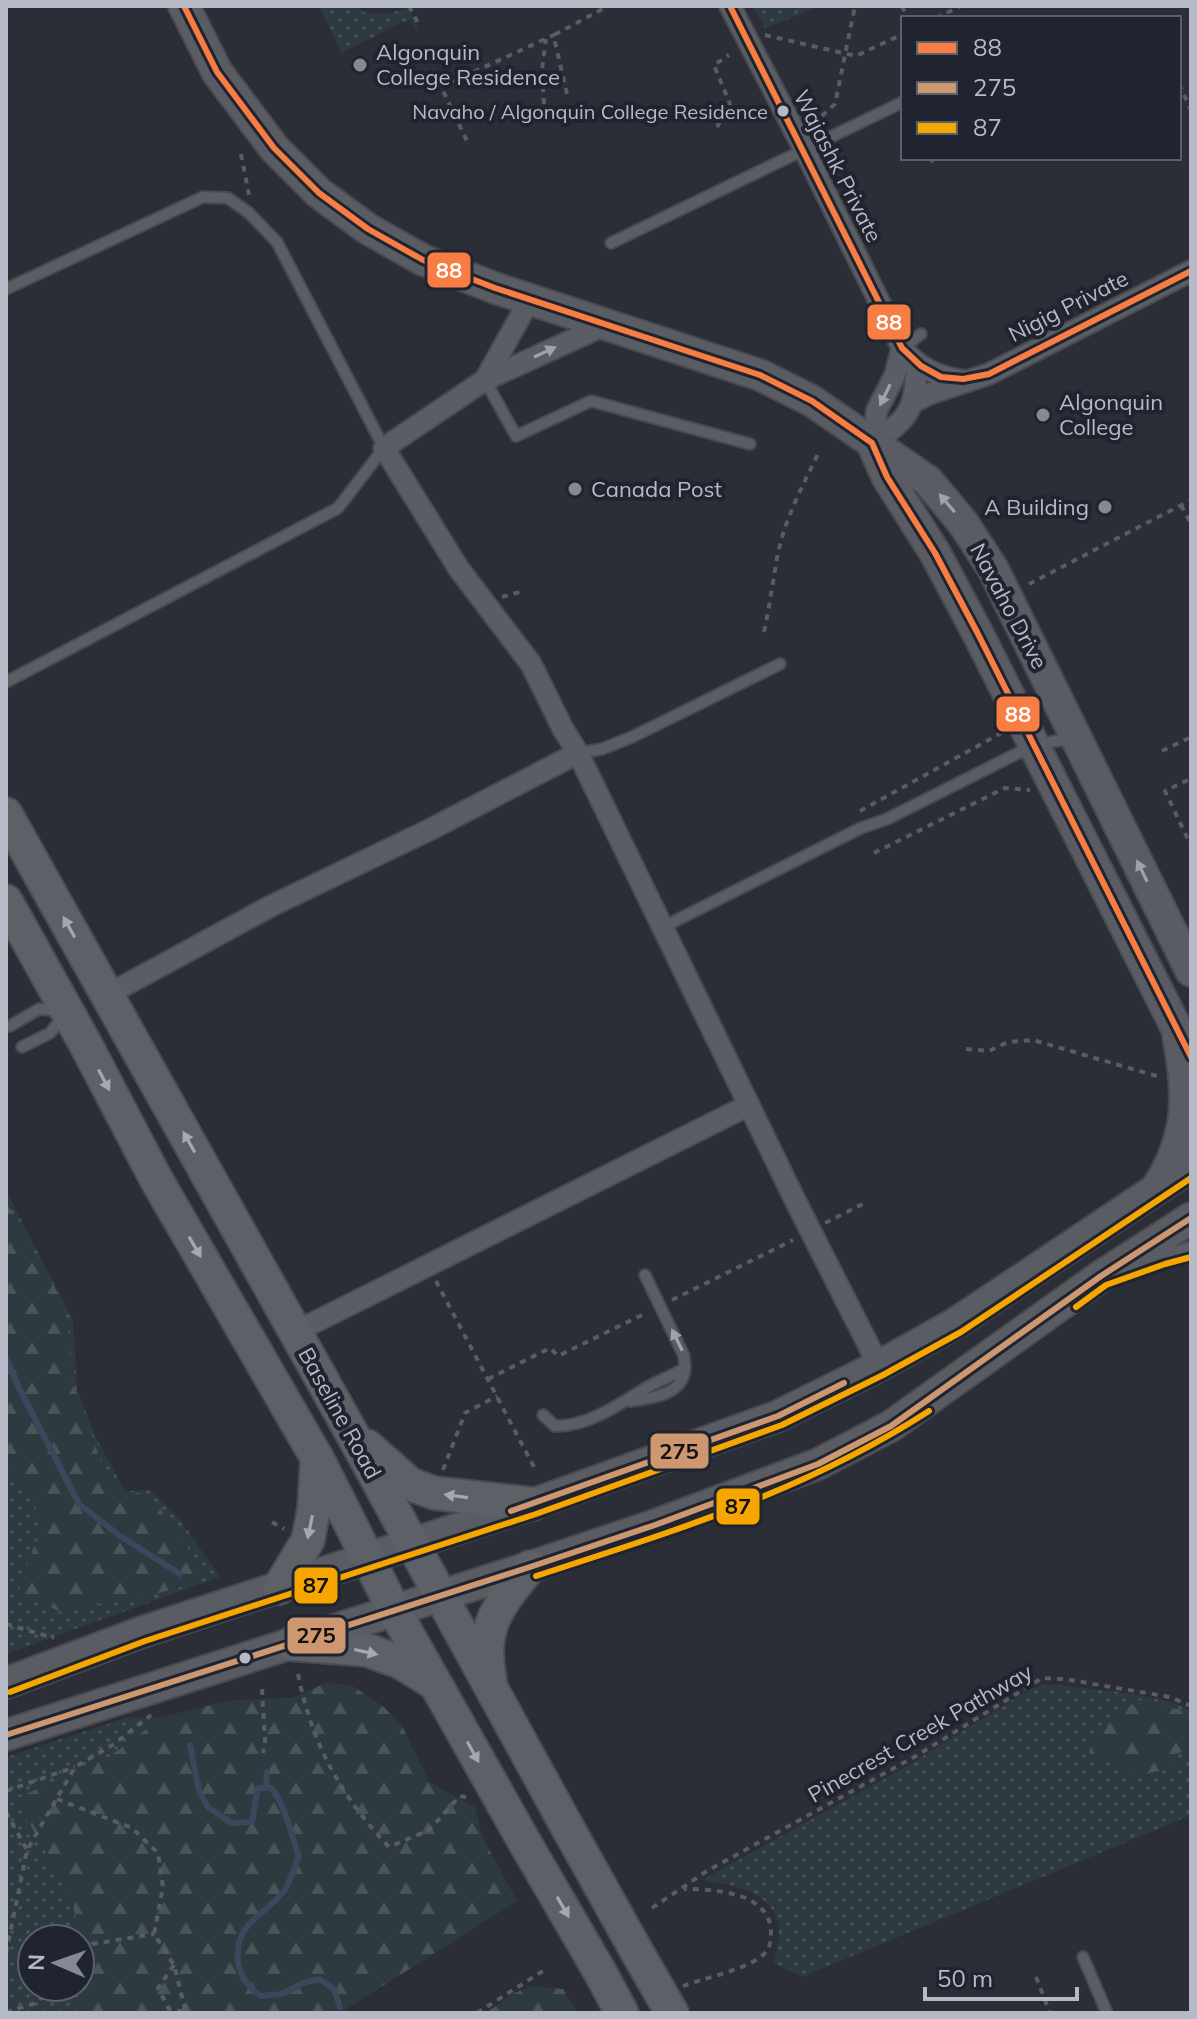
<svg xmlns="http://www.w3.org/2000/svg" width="1197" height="2019" font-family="Mulish,sans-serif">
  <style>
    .grass { fill: url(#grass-dots); fill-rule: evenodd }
    .forest { fill: url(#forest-firs) }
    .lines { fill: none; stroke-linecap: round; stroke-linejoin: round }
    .stream { stroke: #3d465d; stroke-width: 6 }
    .lane-casing { stroke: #47494f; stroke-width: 14 }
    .street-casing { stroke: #47494f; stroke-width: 24 }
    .secondary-casing { stroke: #47494f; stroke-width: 34 }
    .primary-casing { stroke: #494b53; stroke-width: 36 }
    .path { stroke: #5a5c62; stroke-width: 4; stroke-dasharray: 6 6; stroke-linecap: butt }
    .lane { stroke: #5b5d64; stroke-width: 10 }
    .street { stroke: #5b5d64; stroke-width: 20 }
    .secondary { stroke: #595c62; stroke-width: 30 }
    .primary { stroke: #5d6066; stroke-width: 32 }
    .primary-bridge-casing { stroke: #494b53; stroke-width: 36; stroke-linecap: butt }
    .primary-bridge { stroke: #5d6066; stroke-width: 32 }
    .bus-1-casing { stroke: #1f2430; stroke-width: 12 }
    .bus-2-casing { stroke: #1f2430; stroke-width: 12 }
    .bus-3-casing { stroke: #1f2430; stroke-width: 12 }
    .bus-1 { stroke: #f77d43; stroke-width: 6 }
    .bus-2 { stroke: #cd976f; stroke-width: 6 }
    .bus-3 { stroke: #f7a600; stroke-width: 6 }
    .oneway { fill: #9fa3ae }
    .oneway2 { fill: #9fa2ad }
    .oneway3 { fill: #a4a8b3 }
    .poi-dot { fill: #858994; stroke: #1f2430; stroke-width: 3 }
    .bus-dot { fill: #b6bac6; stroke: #1f2430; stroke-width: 3 }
    .labels { text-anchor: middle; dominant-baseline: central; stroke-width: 8; stroke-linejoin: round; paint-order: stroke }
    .bus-label { font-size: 20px; fill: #b6bac6; stroke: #1f2430; text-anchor: end }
    .poi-label { font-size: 22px; fill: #b6bac6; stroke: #1f2430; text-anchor: start }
    .street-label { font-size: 22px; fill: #b6bac6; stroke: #1f2430 }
    .line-badge { stroke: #1f2430; stroke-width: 3 }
    .badge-label { font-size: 22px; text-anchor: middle; font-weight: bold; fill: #fff }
    .pale-badge-label { font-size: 22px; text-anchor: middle; font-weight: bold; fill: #111 }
  </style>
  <defs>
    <pattern id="grass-dots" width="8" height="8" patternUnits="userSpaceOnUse" patternTransform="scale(2)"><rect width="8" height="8" fill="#2d3a3f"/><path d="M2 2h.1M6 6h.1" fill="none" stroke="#495459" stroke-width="1.8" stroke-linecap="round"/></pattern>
    <pattern id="forest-firs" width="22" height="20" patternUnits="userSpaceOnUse" patternTransform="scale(2)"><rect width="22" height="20" fill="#2d3a3f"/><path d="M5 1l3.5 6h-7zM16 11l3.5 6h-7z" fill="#495459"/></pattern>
  </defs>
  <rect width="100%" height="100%" fill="#2b2e36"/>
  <!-- grass -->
  <g class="grass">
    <polygon points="319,6 353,6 364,12 385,14 408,8 418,28 415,29 410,20 402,22 342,53"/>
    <polygon points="752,6 821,6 765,28"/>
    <polygon points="6,1191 73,1320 77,1389 96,1438 125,1491 151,1490 179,1518 220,1577 6,1654"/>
    <path d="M1042,1685H1059C1102,1691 1151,1692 1191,1710V1815L802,1977L774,1963C775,1953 779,1941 779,1931C779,1895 735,1884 706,1881V1878L907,1766L1029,1690Z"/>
    <path d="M163,1717L110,1756L15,1800L63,1881L94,1966L79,2013H6V1757L126,1718ZM32,1939H80V1987H32Z"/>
  </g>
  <!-- forest -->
  <g class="forest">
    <polygon points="6,1202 63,1302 71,1349 68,1377 80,1398 99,1457 120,1490 144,1494 158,1506 203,1569 192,1584 129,1601 91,1605 64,1613 22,1595 19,1585 44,1522 6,1460"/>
    <polygon points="326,1683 351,1685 384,1707 402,1726 429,1782 475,1807 482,1836 517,1901 340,2013 79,2013 94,1965 63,1881 15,1799 110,1756 163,1717 226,1701 295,1697"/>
    <path d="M1139,1700L1180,1710L1191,1717V1750L1178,1753L1172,1768L1140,1775L1131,1773L1109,1761L1095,1762L1089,1754C1095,1718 1114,1718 1139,1700Z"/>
    <polygon points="531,1986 563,1989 578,2013 486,2013 512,1994"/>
  </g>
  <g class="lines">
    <!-- stream -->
    <g class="stream">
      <polyline points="6,1358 18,1386 79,1504 120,1536 180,1574"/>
      <path d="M190,1745L199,1791L208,1807L231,1823L252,1822L258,1788H271C287,1807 290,1833 299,1856C294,1867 291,1881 284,1891C264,1917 234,1922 238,1961C240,1978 248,1986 261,1996L282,1994L303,1983L319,1979L334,1989L340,2007"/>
      <polyline points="266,1788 267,1772"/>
    </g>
    <defs>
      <g id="lane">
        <polyline points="611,243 903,102"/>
        <polyline points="6,289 203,197 228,198 249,213 277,242 384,448 338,508 6,682"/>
        <polyline points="902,348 921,334"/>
        <polyline points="485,380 516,436 591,401 750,444"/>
        <polyline points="578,753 602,749 632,737 780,664"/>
        <polyline points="663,927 861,828 887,819 1034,745 1073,738"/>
        <polyline points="10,1026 39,1009 62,1011"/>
        <polyline points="22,1047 50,1033 64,1016"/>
        <polyline points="1152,1258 1191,1247"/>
        <path d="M630,1401C653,1398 683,1395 685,1368"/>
        <path d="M543,1415L555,1426C587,1427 620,1404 646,1388C659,1380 673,1376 685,1368L684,1356L645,1275"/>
        <polyline points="1083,1957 1107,2013"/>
      </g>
      <g id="street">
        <path d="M730,6L805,151L902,348C920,369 938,377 966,381"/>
        <polyline points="605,325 485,380 384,448 459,569 531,664 563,729 578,753 795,1200 879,1366"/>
        <polyline points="485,380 530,299"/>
        <polyline points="914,402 929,394 989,374 1191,271"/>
        <polyline points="872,443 877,410 895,375 902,348"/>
        <path d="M872,443C910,418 914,411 917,366"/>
        <polyline points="107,995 271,906 429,830 578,753"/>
        <polyline points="295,1332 749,1105"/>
      </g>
      <g id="secondary">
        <polyline points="184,6 217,72 274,148 319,193 368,229 423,260 495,288 760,375 812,401 928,481 963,523 993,569 1191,971"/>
        <polyline points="872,443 887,477 935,553 977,632 1191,1057"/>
        <path d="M1158,1186C1190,1135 1189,1094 1178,1036"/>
        <polyline points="6,1683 142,1632 533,1504 778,1416 879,1366 956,1323 1191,1166"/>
        <polyline points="6,1735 530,1567 655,1525 818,1464 891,1426 1101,1276 1191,1218"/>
      </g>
      <g id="primary">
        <polyline points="6,814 350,1430 564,1821"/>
        <polyline points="6,901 86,1045 156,1179 317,1458 394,1610 525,1843"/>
        <polyline points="367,1446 410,1484 434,1493 533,1504"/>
        <polyline points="279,1588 308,1540 314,1509 317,1458"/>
        <polyline points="290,1644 367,1650 400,1662 434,1683"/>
        <path d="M490,1679C479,1628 499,1604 530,1567"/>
        <polyline points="637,1952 672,2013"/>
        <polyline points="600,1972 622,2013"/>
      </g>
    </defs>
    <!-- lane casing -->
    <use href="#lane" class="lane-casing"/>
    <!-- street casing -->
    <use href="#street" class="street-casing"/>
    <!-- secondary casing -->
    <use href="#secondary" class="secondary-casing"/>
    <!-- primary casing -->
    <use href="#primary" class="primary-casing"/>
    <!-- path -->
    <g class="path">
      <polyline points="367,6 392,6"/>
      <polyline points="409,6 419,25"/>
      <polyline points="902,6 907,18"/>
      <polyline points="936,18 961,6"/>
      <polyline points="765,35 856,56 903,34"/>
      <polyline points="433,70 467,141"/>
      <polyline points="1179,84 1191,110"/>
      <polyline points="441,87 556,34"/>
      <polyline points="567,94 555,42 556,34 608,6"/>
      <polyline points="544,104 542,70 546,39"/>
      <polyline points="813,124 835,104 855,6"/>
      <polyline points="717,127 730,104 714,65 729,55"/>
      <polyline points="241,154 249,195"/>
      <polyline points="931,162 934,158"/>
      <polyline points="1181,505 1191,524"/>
      <polyline points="1029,584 1191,500"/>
      <polyline points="502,597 523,591"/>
      <path d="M764,632C770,605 773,579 778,553C786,516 804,483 820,450"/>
      <polyline points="1162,751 1191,737"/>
      <polyline points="1188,780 1165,791 1191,846"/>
      <polyline points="860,811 1003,732"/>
      <polyline points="874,853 1005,788 1030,790"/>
      <polyline points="966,1049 989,1051 1008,1042 1033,1040 1160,1077"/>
      <polyline points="825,1223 865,1203"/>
      <polyline points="436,1281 535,1469"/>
      <polyline points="672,1300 793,1240"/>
      <polyline points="488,1379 550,1348 558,1356 646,1313"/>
      <polyline points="443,1470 465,1413 497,1396"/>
      <polyline points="272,1522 284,1529"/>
      <polyline points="6,1624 54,1638"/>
      <path d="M298,1674C312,1744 340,1795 389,1847L429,1830L460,1796L470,1798"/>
      <polyline points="262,1689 265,1741 263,1753"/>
      <polyline points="6,1791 75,1767"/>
      <polyline points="57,1799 132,1828 158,1853 163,1887 154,1934 174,1965 186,2013"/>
      <polyline points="6,1812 27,1850"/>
      <polyline points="652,1908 707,1871 916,1756 1042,1678 1064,1679 1170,1697 1191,1706"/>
      <polyline points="6,1953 27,1850 75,1767 114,1744 151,1715"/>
      <polyline points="80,1965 92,1944 154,1934"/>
      <polyline points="174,1965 158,1988 169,2009 186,2012"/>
      <polyline points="1036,1977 1050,2013"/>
      <path d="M683,1986C704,1978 749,1969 764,1954C771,1947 771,1940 771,1931C769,1892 714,1889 684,1889"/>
      <polyline points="6,2012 33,2004 56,1987"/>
      <polyline points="477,2013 546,1969"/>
    </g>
    <!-- lane -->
    <use href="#lane" class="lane"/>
    <!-- street -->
    <use href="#street" class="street"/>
    <!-- secondary -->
    <use href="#secondary" class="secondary"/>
    <!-- primary -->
    <use href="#primary" class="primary"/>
    <defs>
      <g id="primary-bridge">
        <polyline points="564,1821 637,1952"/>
        <polyline points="525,1843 600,1972"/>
      </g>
    </defs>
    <!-- primary-bridge casing -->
    <use href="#primary-bridge" class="primary-bridge-casing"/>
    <!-- primary-bridge -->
    <use href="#primary-bridge" class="primary-bridge"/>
    <defs>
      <g id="bus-1">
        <polyline points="184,6 217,72 274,148 319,193 368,229 423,260 495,288 760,375 812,401 872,443 887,477 935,553 977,632 1191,1057"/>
        <polyline points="730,6 902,348 921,366 941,377 963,379 989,374 1191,271"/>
      </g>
      <g id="bus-2">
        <polyline points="511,1511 778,1416 844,1383"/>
        <polyline points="6,1735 530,1567 655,1525 818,1464 891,1426 1101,1276 1191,1218"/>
      </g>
      <g id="bus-3">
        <polyline points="1076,1307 1106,1285 1165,1264 1191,1257"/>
        <path d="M536,1576C677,1530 803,1492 929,1411"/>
        <polyline points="10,1692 145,1641 536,1514 782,1425 883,1375 961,1332 1191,1178"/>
      </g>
    </defs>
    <!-- bus-1 casing -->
    <use href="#bus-1" class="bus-1-casing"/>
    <!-- bus-2 casing -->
    <use href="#bus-2" class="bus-2-casing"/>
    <!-- bus-3 casing -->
    <use href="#bus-3" class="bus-3-casing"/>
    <!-- bus-1 -->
    <use href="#bus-1" class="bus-1"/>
    <!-- bus-2 -->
    <use href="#bus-2" class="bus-2"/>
    <!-- bus-3 -->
    <use href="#bus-3" class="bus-3"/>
  </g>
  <!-- one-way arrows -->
  <defs><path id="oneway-solid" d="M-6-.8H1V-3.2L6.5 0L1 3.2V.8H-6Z" transform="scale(2)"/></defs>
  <g class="oneway">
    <use href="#oneway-solid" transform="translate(545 352) rotate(-25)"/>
    <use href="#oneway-solid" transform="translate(885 395) rotate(116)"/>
    <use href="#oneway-solid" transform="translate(677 1340) rotate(-116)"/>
  </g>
  <g class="oneway2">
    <use href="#oneway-solid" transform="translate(947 503) rotate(-130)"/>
    <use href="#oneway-solid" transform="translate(1142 871) rotate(-116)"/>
  </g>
  <g class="oneway3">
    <use href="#oneway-solid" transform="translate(69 927) rotate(-119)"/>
    <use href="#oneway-solid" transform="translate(104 1080) rotate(62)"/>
    <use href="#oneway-solid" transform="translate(189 1142) rotate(-119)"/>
    <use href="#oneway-solid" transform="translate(195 1247) rotate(60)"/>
    <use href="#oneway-solid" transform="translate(456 1496) rotate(-172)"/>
    <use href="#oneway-solid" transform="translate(310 1527) rotate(102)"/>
    <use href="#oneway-solid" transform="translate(366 1652) rotate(12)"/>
    <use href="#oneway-solid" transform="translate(473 1752) rotate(61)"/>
    <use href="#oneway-solid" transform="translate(563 1907) rotate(60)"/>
  </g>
  <!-- markers -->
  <g class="poi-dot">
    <circle cx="360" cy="65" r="8"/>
    <circle cx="1043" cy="415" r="8"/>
    <circle cx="575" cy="489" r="8"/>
    <circle cx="1105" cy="507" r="8"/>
  </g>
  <g class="bus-dot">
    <circle cx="783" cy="111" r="7"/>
    <circle cx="245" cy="1658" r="7"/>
  </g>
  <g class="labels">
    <!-- bus labels -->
    <g class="bus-label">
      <text x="768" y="111">Navaho / Algonquin College Residence</text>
    </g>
    <!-- poi labels -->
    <g class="poi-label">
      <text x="376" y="52">Algonquin<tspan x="376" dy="25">College Residence</tspan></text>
      <text x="1059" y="402">Algonquin<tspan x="1059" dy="25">College</tspan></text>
      <text x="591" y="489">Canada Post</text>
      <text x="1089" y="507" text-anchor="end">A Building</text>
    </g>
    <!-- street labels -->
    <g class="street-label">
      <text transform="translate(838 166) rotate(63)">Wajashk Private</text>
      <text transform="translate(1068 306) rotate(-27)">Nigig Private</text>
      <text transform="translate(1009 606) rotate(62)">Navaho Drive</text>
      <text transform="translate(340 1413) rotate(61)">Baseline Road</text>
      <text transform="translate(920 1733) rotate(-30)">Pinecrest Creek Pathway</text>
    </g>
  </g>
  <g class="line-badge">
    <rect x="426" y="251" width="46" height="38" rx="8" fill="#f77d43"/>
    <rect x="866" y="303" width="46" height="38" rx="8" fill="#f77d43"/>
    <rect x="995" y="695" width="46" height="38" rx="8" fill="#f77d43"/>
    <rect x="649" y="1432" width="61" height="38" rx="8" fill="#cd976f"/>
    <rect x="715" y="1487" width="46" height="39" rx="8" fill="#f7a600"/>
    <rect x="293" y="1566" width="46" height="39" rx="8" fill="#f7a600"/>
    <rect x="286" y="1616" width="61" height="39" rx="8" fill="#cd976f"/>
  </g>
  <g class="badge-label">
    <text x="449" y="278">88</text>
    <text x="889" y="330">88</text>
    <text x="1018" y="722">88</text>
  </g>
  <g class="pale-badge-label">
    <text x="679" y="1459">275</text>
    <text x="738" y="1514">87</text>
    <text x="316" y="1593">87</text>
    <text x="316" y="1643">275</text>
  </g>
  <!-- border -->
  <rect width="1197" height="2019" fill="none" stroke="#b6bac6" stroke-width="16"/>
  <!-- legend -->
  <rect x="901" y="16" width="280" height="144" fill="#1f2430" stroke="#5b606c" stroke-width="2"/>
  <rect x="917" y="42" width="40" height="12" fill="#f77d43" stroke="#5b606c" stroke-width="2"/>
  <text x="973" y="56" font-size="24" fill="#b6bac6">88</text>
  <rect x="917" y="82" width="40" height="12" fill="#cd976f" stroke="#5b606c" stroke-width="2"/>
  <text x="973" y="96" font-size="24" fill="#b6bac6">275</text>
  <rect x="917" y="122" width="40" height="12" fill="#f7a600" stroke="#5b606c" stroke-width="2"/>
  <text x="973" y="136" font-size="24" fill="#b6bac6">87</text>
  <!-- north arrow -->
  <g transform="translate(56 1963) rotate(272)"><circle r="38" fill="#1f2430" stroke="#5b606c" stroke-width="2"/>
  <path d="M0-6L14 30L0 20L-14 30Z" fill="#858994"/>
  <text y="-12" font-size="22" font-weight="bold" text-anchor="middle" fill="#b6bac6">N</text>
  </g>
  <!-- scale -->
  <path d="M925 1987v12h152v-12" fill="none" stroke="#b6bac6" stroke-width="4"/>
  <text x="937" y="1987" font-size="24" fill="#b6bac6" stroke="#1f2430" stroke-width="6" paint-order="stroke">50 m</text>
</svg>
